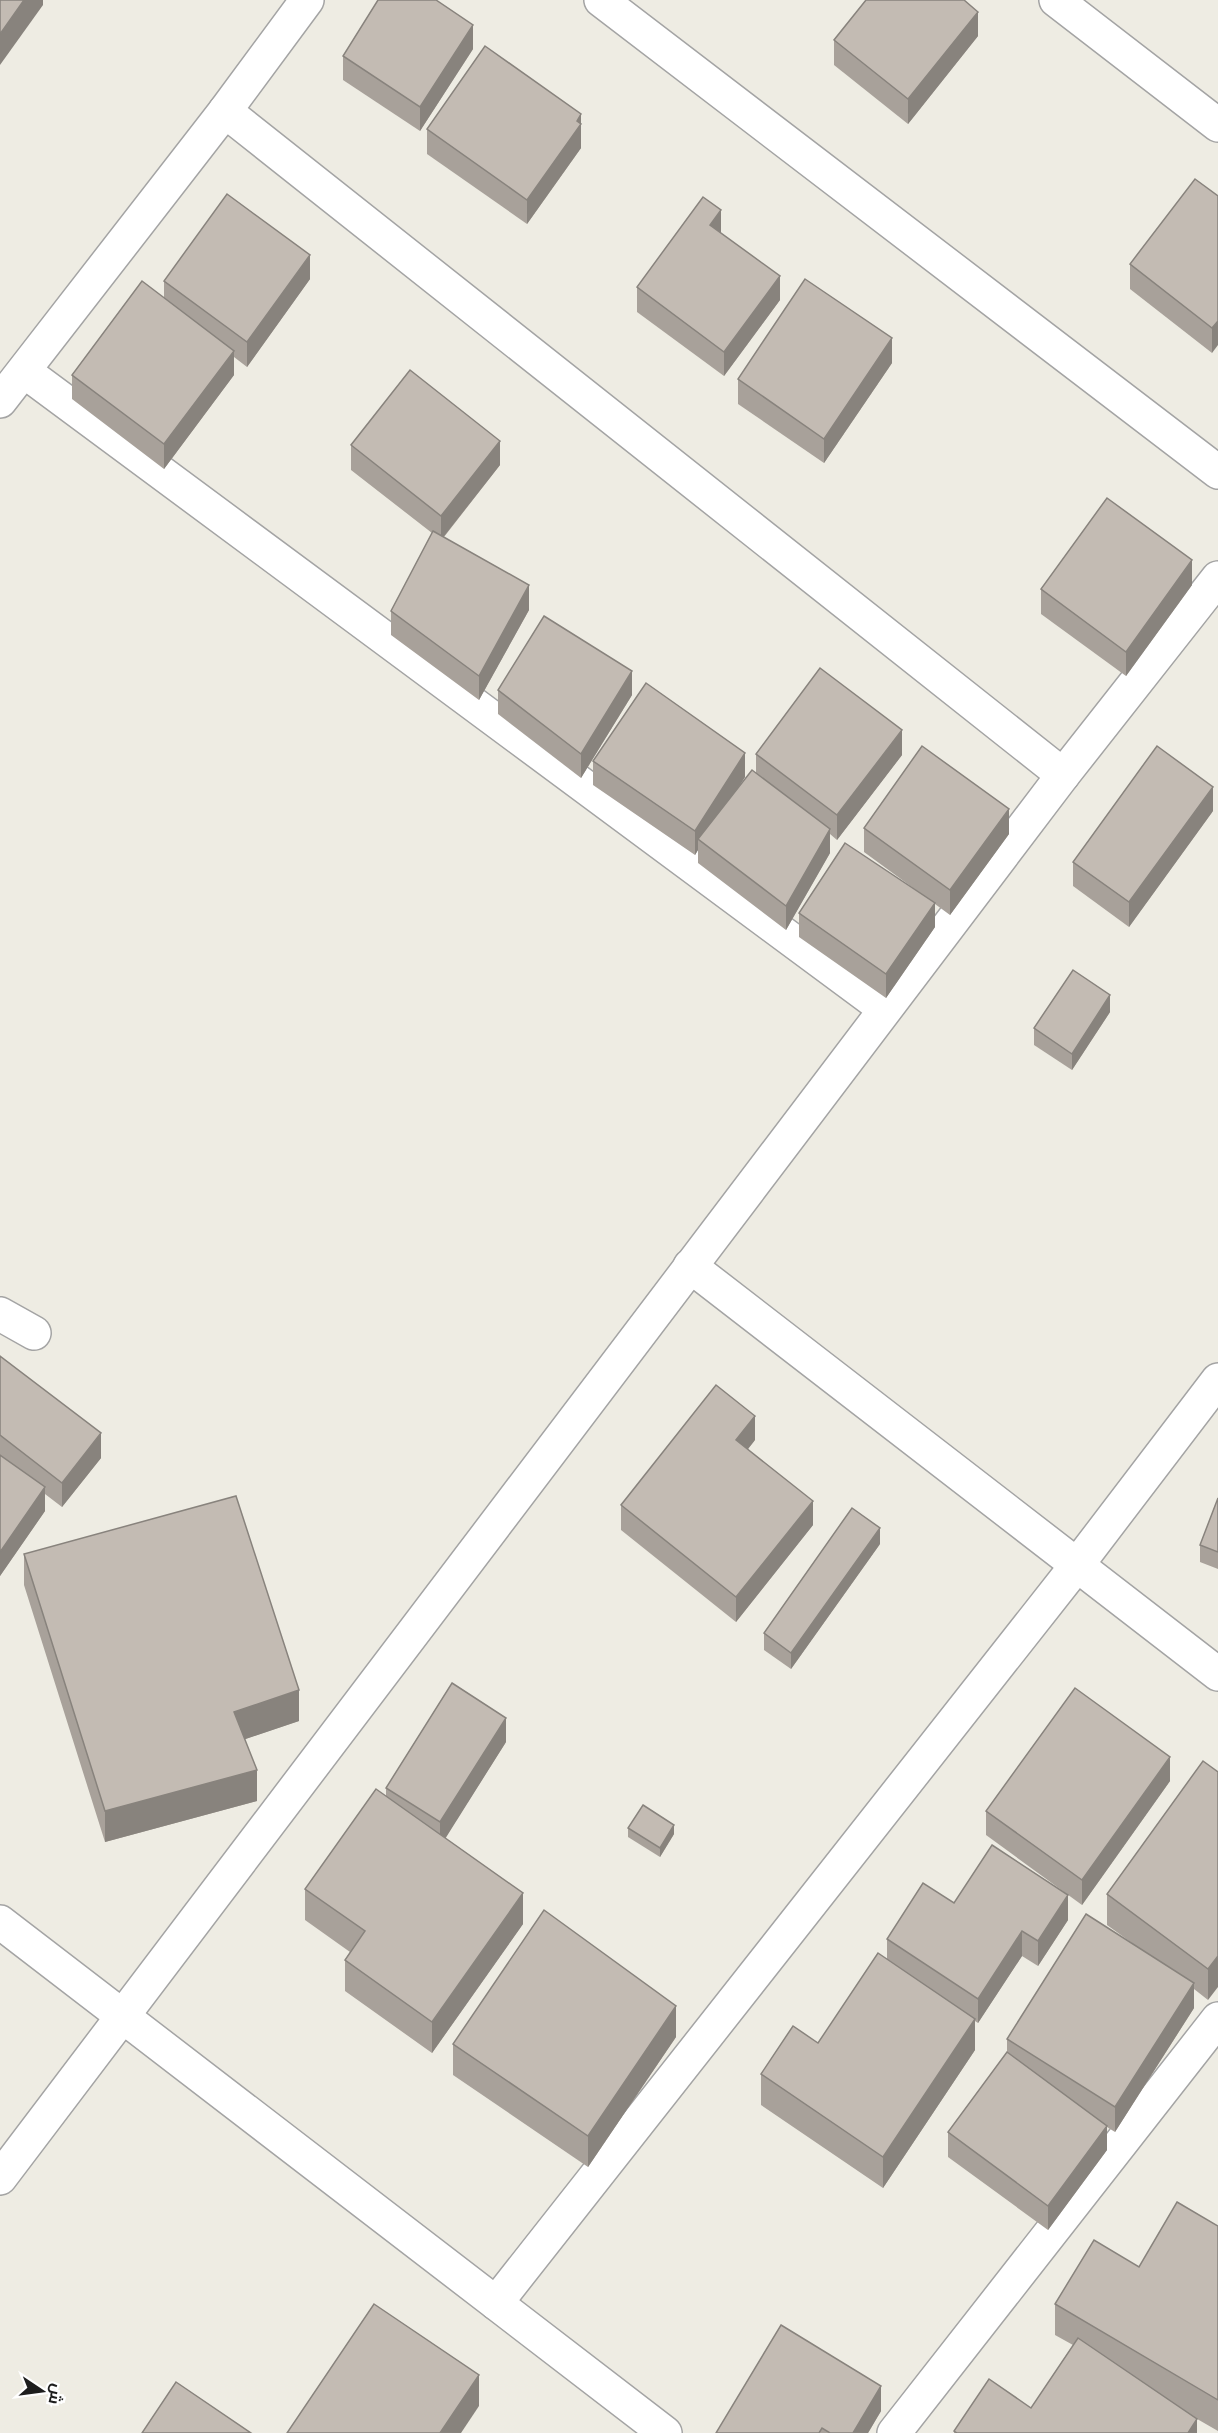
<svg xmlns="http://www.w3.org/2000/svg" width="1218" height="2433" font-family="Overpass,Cairo,sans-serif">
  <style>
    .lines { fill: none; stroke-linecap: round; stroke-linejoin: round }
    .minor-casing { stroke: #a4a4a4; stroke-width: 36 }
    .minor { stroke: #fff; stroke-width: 33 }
    .wall { fill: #a8a19a }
    .shaded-wall { fill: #88837d }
    .building { fill: #c3bbb3; stroke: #88837d; stroke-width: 1.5 }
  </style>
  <rect width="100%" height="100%" fill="#eeece3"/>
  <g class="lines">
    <defs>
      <g id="minor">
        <polyline points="601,0 1218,472"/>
        <polyline points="1056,0 1218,125"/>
        <polyline points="225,111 307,0"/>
        <polyline points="24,371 885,1009"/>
        <polyline points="0,401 225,111 1063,775"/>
        <polyline points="690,1266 1218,1674"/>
        <polyline points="0,1314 34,1333"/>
        <polyline points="0,1922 665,2433"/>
        <polyline points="0,2178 1063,775 1218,578"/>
        <polyline points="496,2303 1077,1565 1218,1380"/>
        <polyline points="894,2433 1218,2019"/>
      </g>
    </defs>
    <!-- minor casing -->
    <use href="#minor" class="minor-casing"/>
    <!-- minor -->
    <use href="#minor" class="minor"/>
  </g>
  <!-- wall -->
  <g class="wall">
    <polygon points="978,36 908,124 834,65 834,40"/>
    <polygon points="473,49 420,131 343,80 343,56"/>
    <polygon points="581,114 581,148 527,224 427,154 427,129"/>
    <polygon points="1218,196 1212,353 1130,289 1130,264"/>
    <polygon points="721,233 780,300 724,376 637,312 637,287"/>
    <polygon points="310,279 247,367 234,357 234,375 164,469 72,399 72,375 164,297 164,281"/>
    <polygon points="892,363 824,463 738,404 738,379"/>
    <polygon points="351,445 500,465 444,537 529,610 479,700 391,635 391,611 432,533 351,470"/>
    <polygon points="1192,585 1126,676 1041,614 1041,589"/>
    <polygon points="498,690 632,695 581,778 498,714"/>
    <polygon points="756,754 902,755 837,840 830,834 830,853 786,930 698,863 698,850 695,855 593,785 593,761 745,777 737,789 756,773"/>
    <polygon points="1213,811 1129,927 1073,886 1073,862"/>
    <polygon points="864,828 1009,834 950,915 935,904 935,927 886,998 799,937 799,913 920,893 864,852"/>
    <polygon points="1110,1012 1072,1070 1034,1045 1034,1028"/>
    <polygon points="0,1356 101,1458 62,1507 45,1494 45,1511 0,1576"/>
    <polygon points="755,1440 748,1449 813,1525 736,1622 621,1530 621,1505"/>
    <polygon points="1218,1498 1218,1569 1200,1562 1200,1545"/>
    <polygon points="880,1544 791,1669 764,1650 764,1633"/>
    <polygon points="24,1554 299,1721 245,1739 257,1801 105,1842 24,1585"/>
    <polygon points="506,1742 445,1838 523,1924 432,2053 345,1991 345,1960 350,1952 305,1920 305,1889 386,1795 386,1788"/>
    <polygon points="1218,1772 1208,2000 1194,1989 1194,2008 1115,2132 1107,2127 1107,2150 1048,2230 948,2157 948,2132 1007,2052 1007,2039 1132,1943 1107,1925 1107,1894"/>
    <polygon points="1170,1781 1082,1905 986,1835 986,1811"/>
    <polygon points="628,1828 674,1834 660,1857 628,1837"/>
    <polygon points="954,1903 1068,1920 1038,1966 1022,1956 978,2023 975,2021 975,2050 883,2188 761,2105 761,2074 818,2043 887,1959 887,1939"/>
    <polygon points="676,2037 588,2167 453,2075 453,2044"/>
    <polygon points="1218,2226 1218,2431 1192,2416 1197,2433 954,2433 954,2431 1031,2408 1073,2345 1055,2335 1055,2304 1139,2267"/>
    <polygon points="881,2411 868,2433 716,2433"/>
  </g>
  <!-- shaded-wall -->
  <g class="shaded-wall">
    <polygon points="24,0 43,0 43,5 0,65 0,34"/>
    <polygon points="978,12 978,36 908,124 908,99"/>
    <polygon points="473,25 473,49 420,131 420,107"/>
    <polygon points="581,114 581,148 527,224 527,200"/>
    <polygon points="721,210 721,234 710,225"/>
    <polygon points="310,255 310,279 247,367 247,342"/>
    <polygon points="780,276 780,300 724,376 724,352"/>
    <polygon points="1218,321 1218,345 1212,353 1212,328"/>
    <polygon points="892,338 892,363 824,463 824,439"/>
    <polygon points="234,351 234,375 164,469 164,444"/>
    <polygon points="500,441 500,465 441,540 441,516"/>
    <polygon points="1192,560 1192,585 1126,676 1126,652"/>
    <polygon points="529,585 529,610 479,700 479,676"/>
    <polygon points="632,671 632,695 581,778 581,754"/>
    <polygon points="902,730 902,755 837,840 837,815"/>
    <polygon points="745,753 745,777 703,843 698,839 698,850 695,855 695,831"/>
    <polygon points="1213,787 1213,811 1129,927 1129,902"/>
    <polygon points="1009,809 1009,834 950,915 950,890"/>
    <polygon points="830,829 830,853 786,930 786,906"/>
    <polygon points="935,903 935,927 886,998 886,974"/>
    <polygon points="1110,995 1110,1012 1072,1070 1072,1054"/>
    <polygon points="755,1416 755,1440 736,1464 736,1440"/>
    <polygon points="101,1433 101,1458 62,1507 62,1483"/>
    <polygon points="45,1487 45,1511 0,1576 0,1552"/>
    <polygon points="813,1501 813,1525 736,1622 736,1597"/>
    <polygon points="880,1528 880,1544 791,1669 791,1653"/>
    <polygon points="299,1690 299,1721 234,1743 234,1712"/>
    <polygon points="506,1718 506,1742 440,1847 440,1822"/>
    <polygon points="1170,1757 1170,1781 1082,1905 1082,1880"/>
    <polygon points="257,1770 257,1801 105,1842 105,1811"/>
    <polygon points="674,1825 674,1834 660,1857 660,1848"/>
    <polygon points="523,1893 523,1924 432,2053 432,2022"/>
    <polygon points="1068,1895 1068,1920 1038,1966 1038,1941"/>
    <polygon points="1022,1931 1022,1956 978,2023 978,1999"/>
    <polygon points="1218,1956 1218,1987 1208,2000 1208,1969"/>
    <polygon points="1194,1983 1194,2008 1115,2132 1115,2107"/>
    <polygon points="676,2006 676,2037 588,2167 588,2136"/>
    <polygon points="975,2019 975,2050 883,2188 883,2157"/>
    <polygon points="1107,2126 1107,2150 1048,2230 1048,2206"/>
    <polygon points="479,2375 479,2406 461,2433 440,2433"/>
    <polygon points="881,2386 881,2411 868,2433 853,2433"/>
    <polygon points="1197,2419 1197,2433 1188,2433"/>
  </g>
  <!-- building -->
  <g class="building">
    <polygon points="0,0 24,0 0,34"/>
    <polygon points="378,0 436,0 473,25 420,107 343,56"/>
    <polygon points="866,0 964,0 978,12 908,99 834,40"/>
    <polygon points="485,46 581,114 577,121 581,124 527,200 427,129"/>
    <polygon points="1195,179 1218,196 1218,321 1212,328 1130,264"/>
    <polygon points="227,194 310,255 247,342 164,281"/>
    <polygon points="703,197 721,210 710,225 780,276 724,352 637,287"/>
    <polygon points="805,279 892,338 824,439 738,379"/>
    <polygon points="142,281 234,351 164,444 72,375"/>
    <polygon points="410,370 500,441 441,516 351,445"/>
    <polygon points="1107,498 1192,560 1126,652 1041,589"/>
    <polygon points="433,531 529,585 479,676 391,611"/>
    <polygon points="544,616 632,671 581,754 498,690"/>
    <polygon points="820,668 902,730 837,815 756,754"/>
    <polygon points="646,683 745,753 695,831 593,761"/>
    <polygon points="922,746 1009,809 950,890 864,828"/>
    <polygon points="1157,746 1213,787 1129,902 1073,862"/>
    <polygon points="752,770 830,829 786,906 698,839"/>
    <polygon points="845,843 935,903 886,974 799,913"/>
    <polygon points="1073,970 1110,995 1072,1054 1034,1028"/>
    <polygon points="0,1356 101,1433 62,1483 0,1435"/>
    <polygon points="716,1385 755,1416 736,1440 813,1501 736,1597 621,1505"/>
    <polygon points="0,1455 45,1487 0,1552"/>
    <polygon points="236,1496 299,1690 234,1712 257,1770 105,1811 24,1554"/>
    <polygon points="1218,1498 1218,1552 1200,1545"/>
    <polygon points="852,1508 880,1528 791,1653 764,1633"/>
    <polygon points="452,1683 506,1718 440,1822 386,1788"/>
    <polygon points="1075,1688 1170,1757 1082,1880 986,1811"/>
    <polygon points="1203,1761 1218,1772 1218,1956 1208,1969 1107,1894"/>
    <polygon points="376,1789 523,1893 432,2022 345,1960 365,1931 305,1889"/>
    <polygon points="643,1805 674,1825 660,1848 628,1828"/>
    <polygon points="992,1845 1068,1895 1038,1941 1022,1931 978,1999 887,1939 923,1883 954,1903"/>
    <polygon points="544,1910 676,2006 588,2136 453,2044"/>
    <polygon points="1086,1914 1194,1983 1115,2107 1007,2039"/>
    <polygon points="878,1953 975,2019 883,2157 761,2074 793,2026 818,2043"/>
    <polygon points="1007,2052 1107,2126 1048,2206 948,2132"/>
    <polygon points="1177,2202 1218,2226 1218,2400 1055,2304 1094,2240 1139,2267"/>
    <polygon points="374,2304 479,2375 440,2433 287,2433"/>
    <polygon points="781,2325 881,2386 853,2433 830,2433 822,2428 819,2433 716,2433"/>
    <polygon points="1078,2338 1197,2419 1188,2433 957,2433 954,2431 989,2379 1031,2408"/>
    <polygon points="176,2382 251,2433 142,2433"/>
  </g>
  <!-- north arrow -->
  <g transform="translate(42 2391) rotate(103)" stroke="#ffffff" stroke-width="4.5" paint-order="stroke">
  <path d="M0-4.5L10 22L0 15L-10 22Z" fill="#1d1d1d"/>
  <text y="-9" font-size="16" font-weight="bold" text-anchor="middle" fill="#1d1d1d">ش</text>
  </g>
</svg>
